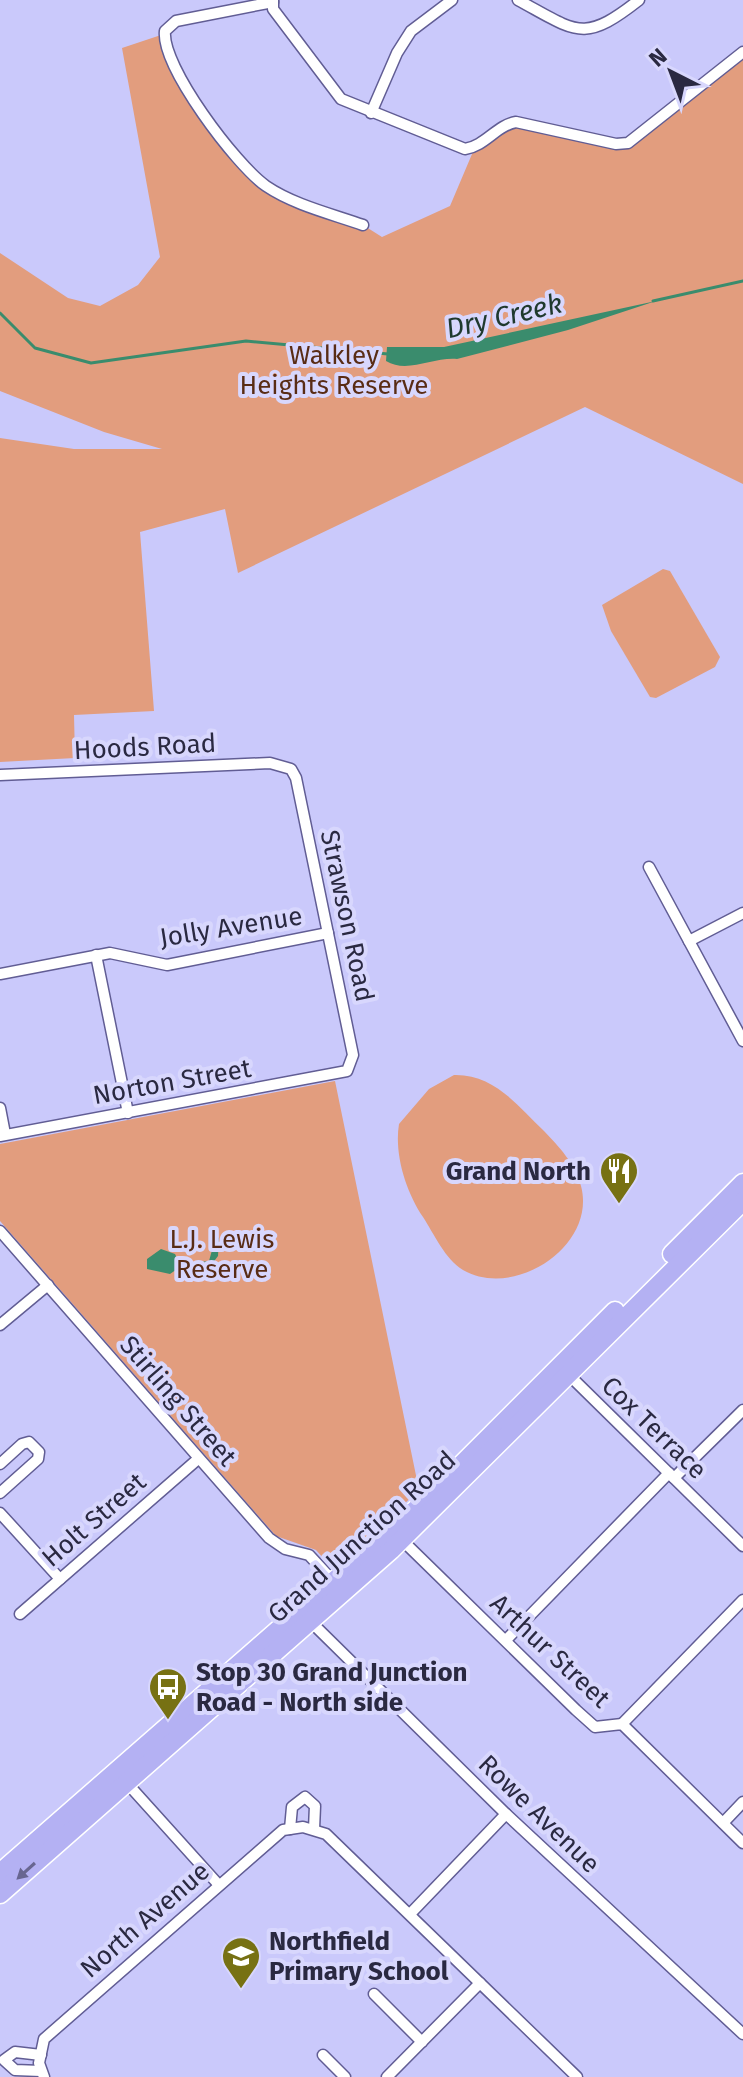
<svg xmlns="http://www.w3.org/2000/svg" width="743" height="2077" font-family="'Fira Sans',sans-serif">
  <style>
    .green { fill: #e29d7e }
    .water { fill: #3a8c6d }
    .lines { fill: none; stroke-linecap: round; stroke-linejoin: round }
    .stream { stroke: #3a8c6d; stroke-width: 3 }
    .street-casing { stroke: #615d94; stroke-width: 13 }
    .highway-casing { stroke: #fff; stroke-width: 21 }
    .street { stroke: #fff; stroke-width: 10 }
    .highway { stroke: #b4b1f3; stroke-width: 18 }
    .oneway { fill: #686691 }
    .labels { text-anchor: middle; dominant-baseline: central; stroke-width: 8; stroke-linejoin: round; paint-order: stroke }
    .park-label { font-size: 26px; fill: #592c15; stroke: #d8d7fd }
    .street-label { font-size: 26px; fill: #2a2941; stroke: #d8d7fd }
    .poi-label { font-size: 26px; font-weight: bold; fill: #2a2941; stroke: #d8d7fd; text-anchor: start }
    .water-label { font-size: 28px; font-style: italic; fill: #1f392e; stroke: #d8d7fd }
  </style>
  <rect width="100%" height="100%" fill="#cac9fb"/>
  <!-- green -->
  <g class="green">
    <polygon points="164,34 182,78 220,138 282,195 363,225 382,237 450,206 475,147 512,122 623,144 743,53 743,484 585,407 238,573 225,509 140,532 154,711 74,715 75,758 0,762 0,438 74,449 162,449 104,432 0,391 0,253 68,298 100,306 138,285 160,257 122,48"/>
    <polygon points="663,569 670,571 720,657 715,667 656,698 650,697 611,631 602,605"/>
    <path d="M454,1075C494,1074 517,1105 544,1131C559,1147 575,1163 581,1186C597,1245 515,1300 463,1270C445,1259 434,1234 423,1217C406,1192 394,1154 399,1124L429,1089Z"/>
    <polygon points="335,1081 419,1490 334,1570 316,1550 276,1536 0,1221 0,1144"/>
  </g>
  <!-- water -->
  <g class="water">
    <path d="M656,301L568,330L457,359C433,357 407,374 386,361L387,347H444Z"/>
    <polygon points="216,1236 219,1238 218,1256 212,1264 180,1267 170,1274 147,1269 147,1259 161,1249 175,1254 180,1264 209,1261"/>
  </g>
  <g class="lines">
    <!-- stream -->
    <g class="stream">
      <polyline points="653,301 743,281"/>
      <polyline points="0,313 35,348 91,363 246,341 388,354"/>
    </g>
    <defs>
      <g id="street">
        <path d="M273,0V9L341,99L465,149C485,146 497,125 516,122L616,144L628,143L743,52"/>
        <path d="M518,0C577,32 583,44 639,0"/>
        <path d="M273,2L176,21L165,31C161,66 236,165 266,186C294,205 332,214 363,225"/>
        <polyline points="371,113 397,53 411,31 452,0"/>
        <polyline points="0,775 270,763 291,769 296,778 353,1055 347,1071 0,1136"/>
        <polyline points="649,867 743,1041"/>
        <polyline points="689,941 743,913"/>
        <polyline points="96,955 128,1113"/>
        <polyline points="0,974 110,953 167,965 328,933"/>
        <polyline points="0,1108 5,1134"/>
        <polyline points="0,1231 269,1538 285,1549 309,1555 334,1582"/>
        <polyline points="0,1325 48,1285"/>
        <polyline points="569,1375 743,1546"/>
        <polyline points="0,1464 22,1444 29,1442 39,1452 38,1459 0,1493"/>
        <polyline points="674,1478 743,1410"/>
        <polyline points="0,1513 60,1579"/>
        <polyline points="402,1540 576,1710 595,1727 622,1724 743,1843"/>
        <polyline points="20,1614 198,1459"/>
        <polyline points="310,1621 506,1814 743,2034"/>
        <polyline points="506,1640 669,1473"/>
        <polyline points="622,1724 743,1600"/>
        <polyline points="126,1782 218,1884"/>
        <polyline points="723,1823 743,1802"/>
        <polyline points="290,1829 292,1807 305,1797 315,1806 314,1829"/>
        <polyline points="410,1914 506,1814"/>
        <polyline points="374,1994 422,2042"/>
        <polyline points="323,2055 345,2077"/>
        <polyline points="41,2071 15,2070 4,2060 15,2052 41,2055"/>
        <polyline points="44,2077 39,2063 44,2039 283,1830 303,1827 326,1834 577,2077"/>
        <polyline points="387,2077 480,1983"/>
      </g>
      <g id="highway">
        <polyline points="672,1254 743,1183"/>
        <polyline points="0,1873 422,1504 615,1311"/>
        <polyline points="0,1894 391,1550 743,1201"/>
      </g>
    </defs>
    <!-- street casing -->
    <use href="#street" class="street-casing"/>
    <!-- highway casing -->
    <use href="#highway" class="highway-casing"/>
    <!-- street -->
    <use href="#street" class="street"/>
    <!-- highway -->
    <use href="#highway" class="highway"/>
  </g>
  <!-- one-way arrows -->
  <defs><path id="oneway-solid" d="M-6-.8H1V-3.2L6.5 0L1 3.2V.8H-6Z" transform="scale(2)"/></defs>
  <use class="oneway" href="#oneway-solid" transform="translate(26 1871) rotate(138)"/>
  <!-- icons -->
  <defs>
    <symbol id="restaurant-pin" viewBox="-11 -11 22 30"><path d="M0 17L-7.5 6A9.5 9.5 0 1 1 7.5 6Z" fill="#777113" stroke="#d8d7fd"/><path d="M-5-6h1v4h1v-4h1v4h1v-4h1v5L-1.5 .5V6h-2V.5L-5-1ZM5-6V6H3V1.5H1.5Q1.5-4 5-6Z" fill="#fff"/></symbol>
    <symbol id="bus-pin" viewBox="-11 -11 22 30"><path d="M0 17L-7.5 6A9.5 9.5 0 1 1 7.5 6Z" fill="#777113" stroke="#d8d7fd"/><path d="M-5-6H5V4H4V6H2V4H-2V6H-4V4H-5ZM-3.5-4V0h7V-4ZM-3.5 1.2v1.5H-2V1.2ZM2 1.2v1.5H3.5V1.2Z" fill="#fff"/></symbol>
    <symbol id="school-pin" viewBox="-11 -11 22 30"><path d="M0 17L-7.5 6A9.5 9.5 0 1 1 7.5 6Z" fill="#777113" stroke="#d8d7fd"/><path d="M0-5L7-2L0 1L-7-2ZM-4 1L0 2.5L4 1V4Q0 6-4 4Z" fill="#fff"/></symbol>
  </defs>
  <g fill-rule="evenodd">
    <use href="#restaurant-pin" x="597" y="1149" width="44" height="60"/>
    <use href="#bus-pin" x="146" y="1665" width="44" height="60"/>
    <use href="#school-pin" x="219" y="1934" width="44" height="60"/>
  </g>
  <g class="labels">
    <!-- park labels -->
    <g class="park-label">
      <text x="334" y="355">Walkley<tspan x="334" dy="30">Heights Reserve</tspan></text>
      <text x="222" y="1239">L.J. Lewis<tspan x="222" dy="30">Reserve</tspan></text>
    </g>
    <!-- street labels -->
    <g class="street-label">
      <text transform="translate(145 747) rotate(-3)">Hoods Road</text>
      <text transform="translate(347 916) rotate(78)">Strawson Road</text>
      <text transform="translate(231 927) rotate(-9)">Jolly Avenue</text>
      <text transform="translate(172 1082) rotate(-10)">Norton Street</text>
      <text transform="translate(178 1401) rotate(49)">Stirling Street</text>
      <text transform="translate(654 1428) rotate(44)">Cox Terrace</text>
      <text transform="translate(94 1520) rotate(-41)">Holt Street</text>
      <text transform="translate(362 1537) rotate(-42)">Grand Junction Road</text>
      <text transform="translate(550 1651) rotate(43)">Arthur Street</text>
      <text transform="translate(539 1814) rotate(44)">Rowe Avenue</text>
      <text transform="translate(145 1920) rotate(-41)">North Avenue</text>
    </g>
    <!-- poi labels -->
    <g class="poi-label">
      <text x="591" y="1171" text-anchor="end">Grand North</text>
      <text x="196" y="1672">Stop 30 Grand Junction<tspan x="196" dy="30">Road - North side</tspan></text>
      <text x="269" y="1941">Northfield<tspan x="269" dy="30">Primary School</tspan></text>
    </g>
    <!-- water labels -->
    <g class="water-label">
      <text transform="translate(504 316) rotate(-13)">Dry Creek</text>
    </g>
  </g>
  <!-- north arrow -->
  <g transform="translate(671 72) rotate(318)" stroke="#d8d7fd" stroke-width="6" paint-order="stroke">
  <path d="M0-6L14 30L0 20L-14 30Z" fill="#2a2941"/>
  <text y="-12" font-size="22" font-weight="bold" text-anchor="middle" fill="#2a2941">N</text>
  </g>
</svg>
